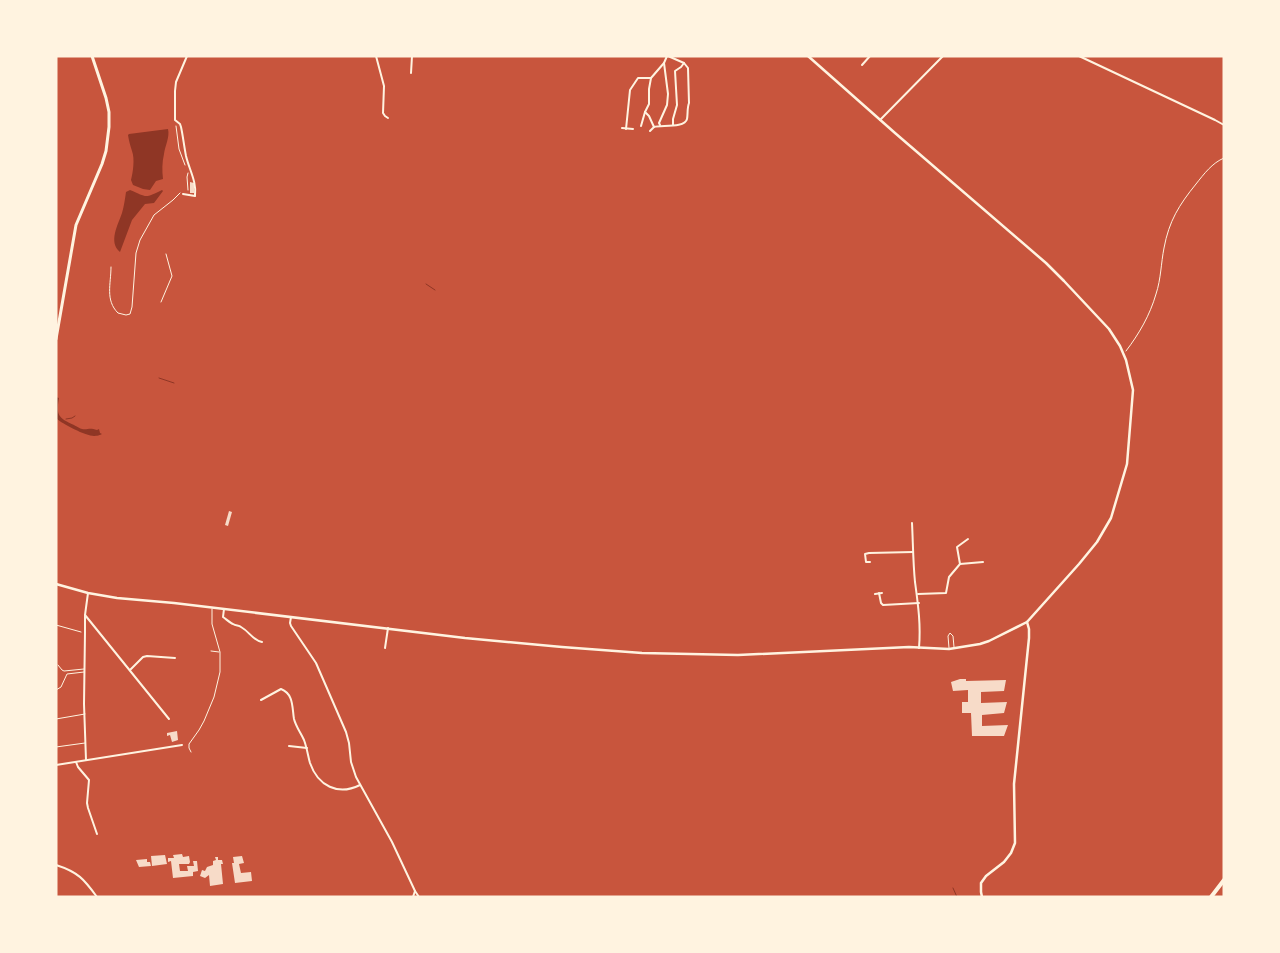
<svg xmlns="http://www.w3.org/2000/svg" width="1280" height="953" font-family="Montserrat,sans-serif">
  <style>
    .water { fill: #8f3625 }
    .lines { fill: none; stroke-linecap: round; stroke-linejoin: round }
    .stream { stroke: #8f3625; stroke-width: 1 }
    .building { fill: #f7dbc8 }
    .path { stroke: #fff3e0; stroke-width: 1 }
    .service { stroke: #fff3e0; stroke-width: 1 }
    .minor { stroke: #fff3e0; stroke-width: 2 }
    .tertiary { stroke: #fff3e0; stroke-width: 2.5 }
    .primary { stroke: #fff3e0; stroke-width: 3 }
    .trunk { stroke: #fff3e0; stroke-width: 4 }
  </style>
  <rect width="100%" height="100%" fill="#c8553d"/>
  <!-- water -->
  <g class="water">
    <path d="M168,129C170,137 165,146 164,154C162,162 162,171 163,179L156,181L150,190L143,189L133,185L131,180C133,172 135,159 132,151C130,145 129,141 128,135L129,134Z"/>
    <path d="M130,190C147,197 144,199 162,190L163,191L154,203L145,204L132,220L120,252C108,242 118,225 122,213C124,206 125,199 126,192Z"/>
    <path d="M56,397L59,398C56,415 58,418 74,425C74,425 81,429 82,429C88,430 89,427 97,430L99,429L100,433L102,434C101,435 96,436 94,436C86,436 62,424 56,418Z"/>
  </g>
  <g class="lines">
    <!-- stream -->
    <g class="stream">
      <polyline points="426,284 435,290"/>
      <polyline points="159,378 174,383"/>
      <polyline points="66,419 72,418 75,416"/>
      <polyline points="953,888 957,897"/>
    </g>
  </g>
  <!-- building -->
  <g class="building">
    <polygon points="190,182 194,183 194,193 190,193"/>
    <polygon points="229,511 232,512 228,526 225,525"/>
    <polygon points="960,679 966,679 966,681 1006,680 1004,691 981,692 981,703 1007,702 1004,713 982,715 982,726 1008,725 1004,736 972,736 971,713 962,713 962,702 968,702 968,690 953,691 951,682"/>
    <polygon points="177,731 178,740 172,742 170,735 167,736 167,733"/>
    <polygon points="182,854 183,857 189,856 190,862 189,864 179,864 180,871 188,871 187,866 194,866 193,861 197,861 198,871 193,872 193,876 173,878 171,861 168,862 168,858 174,858 173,855"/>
    <polygon points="165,855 167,864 152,866 151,856"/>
    <polygon points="242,856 244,863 239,864 241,873 251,872 252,881 235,883 232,863 234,863 233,857"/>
    <polygon points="215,857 218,857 218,860 222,860 223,864 221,864 223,884 210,886 209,875 205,878 200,876 202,870 205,871 207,867 213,865 213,861 216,860"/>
    <polygon points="147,859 147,862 150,862 151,866 139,867 136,860"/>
  </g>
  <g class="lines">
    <!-- path -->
    <g class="path">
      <polyline points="176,126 179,149 185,165"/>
      <polyline points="188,190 187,177 188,173"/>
      <path d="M111,267C111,284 105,300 118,313L126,315L130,314L132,307L136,253L140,240L154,215L173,200L180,193"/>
      <polyline points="161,302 172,276 166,254"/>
      <path d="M1126,351C1139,334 1150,315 1156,294C1161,279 1161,263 1164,248C1169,221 1179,205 1196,184C1204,174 1212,163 1224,158"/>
      <polyline points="56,625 81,632"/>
    </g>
    <!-- service -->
    <g class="service">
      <polyline points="949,648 948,636 950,633 953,636 954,647"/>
      <polyline points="211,651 219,652"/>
      <polyline points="58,665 62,670 64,671 84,669"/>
      <polyline points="56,690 61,687 67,674 84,672"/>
      <polyline points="56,719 85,714"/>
      <polyline points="56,747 85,743"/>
      <polyline points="191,752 189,748 189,744 199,730 204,721 214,697 220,672 220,652 212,624 212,609"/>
    </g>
    <!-- minor -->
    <g class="minor">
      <polyline points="376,56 384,86 383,113 385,116 388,118"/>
      <path d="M667,56L664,63L651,78L649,89V104L645,112L649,116L654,127C662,125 685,128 687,119C688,114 687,108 689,103L688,68L684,63L668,56"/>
      <polyline points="1079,56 1215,120 1224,125"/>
      <polyline points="862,65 870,56"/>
      <polyline points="411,73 412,56"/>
      <polyline points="880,120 943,56"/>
      <polyline points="660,125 659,123 667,105 668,94 664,63"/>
      <polyline points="673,125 673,119 677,105 675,71 681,67 684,63"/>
      <polyline points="641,126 645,112"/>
      <polyline points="622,128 633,129"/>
      <polyline points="626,129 630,90 638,78 651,78"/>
      <polyline points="650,131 654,127"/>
      <path d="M183,194L195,196C197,182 189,169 186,156C184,146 183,136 181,127L180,124L175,120V91L176,82L187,56"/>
      <path d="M912,523C913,542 913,562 915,582C918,604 921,625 919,648"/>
      <polyline points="870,562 866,562 865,554 869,553 913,552"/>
      <polyline points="960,564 957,547 968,539"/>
      <polyline points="879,593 881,603 883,605 919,603"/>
      <polyline points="875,594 882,593"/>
      <polyline points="918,594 946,593 949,577 960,564 983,562"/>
      <path d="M224,609L223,617C226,619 230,623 233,624C236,626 239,625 241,627C250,632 252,640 262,642"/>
      <polyline points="85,615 169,719"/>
      <polyline points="291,617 290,623 291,626 316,663 346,732 349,743 351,762 356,777 392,842 415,891 419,897"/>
      <polyline points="385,648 388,628"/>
      <polyline points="130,670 143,657 147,656 175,658"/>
      <path d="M261,700L281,689C294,694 292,708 294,719C296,727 301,733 304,740C307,748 308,756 310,763C318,786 338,796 360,785"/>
      <polyline points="289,746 307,748"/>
      <polyline points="86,760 84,704 85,632 85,615 88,593"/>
      <polyline points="76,762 78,767 89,780 87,803 88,808 97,834"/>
      <polyline points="56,765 182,745"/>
      <path d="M56,865C78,872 84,879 97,897"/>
      <polyline points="413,897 415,891"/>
    </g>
    <!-- tertiary -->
    <g class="tertiary">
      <polyline points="56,584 88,593 117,598 174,603 465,638 562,647 642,653 738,655 909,647 949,649 980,644 989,641 1027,622 1079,564 1097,542 1111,518 1127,464 1133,390 1126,360 1120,346 1109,329 1064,281 1046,263 895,133 808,56"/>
      <polyline points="982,897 981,892 981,883 986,876 1004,862 1011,853 1015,843 1014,784 1029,638 1029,629 1027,622"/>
    </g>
    <!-- primary -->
    <polyline class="primary" points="56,339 76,225 102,164 106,151 109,127 109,112 106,98 92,56"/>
    <!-- trunk -->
    <polyline class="trunk" points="1211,897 1224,880"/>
  </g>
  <!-- border -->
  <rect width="1280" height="953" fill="none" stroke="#fff3e0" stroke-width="115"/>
</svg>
